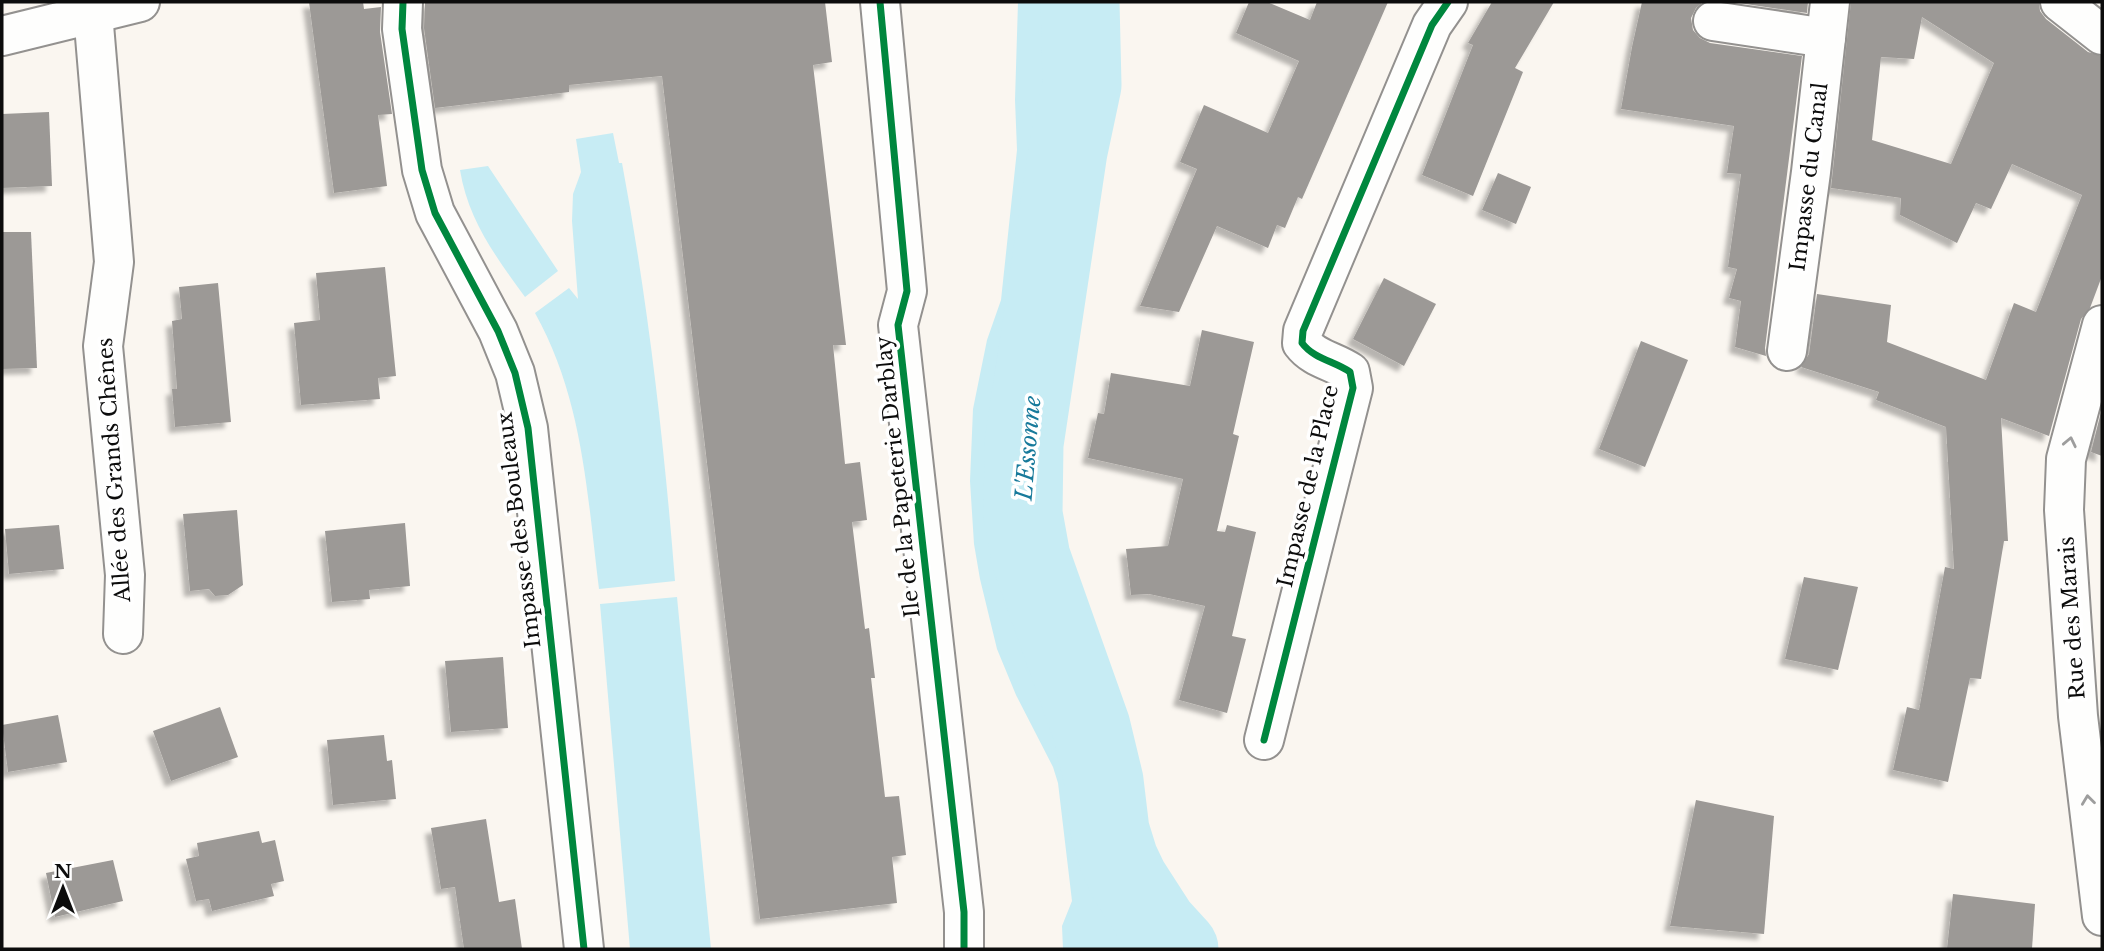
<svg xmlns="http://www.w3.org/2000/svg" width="2104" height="951" font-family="'Libre Baskerville',serif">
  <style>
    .water { fill: #c7ecf4 }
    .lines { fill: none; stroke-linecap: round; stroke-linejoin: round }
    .river { stroke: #c7ecf4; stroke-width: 79 }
    .building { fill: #9c9996; fill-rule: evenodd; filter: url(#shadow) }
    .minor-casing { stroke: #93918f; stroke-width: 42 }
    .minor { stroke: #fefefd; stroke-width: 38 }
    .cycleway-casing { stroke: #fff; stroke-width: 11 }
    .cycleway { stroke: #00873e; stroke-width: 7 }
    .oneway { stroke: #9d9d9d }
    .labels { text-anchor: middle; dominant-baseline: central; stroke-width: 7; stroke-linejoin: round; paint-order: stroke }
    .street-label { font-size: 21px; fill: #0c0c0c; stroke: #fff }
    .water-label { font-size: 23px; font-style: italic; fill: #187a9b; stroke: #fff }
  </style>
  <defs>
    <filter id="shadow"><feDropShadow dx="-6" dy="6" stdDeviation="2" flood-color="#0004"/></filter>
  </defs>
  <rect width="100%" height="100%" fill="#faf6f0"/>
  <!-- water -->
  <g class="water">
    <polygon points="1018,2 1102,2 1068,151 1044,301 1024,444 1023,514 1031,558 1091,727 1104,781 1110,831 1119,860 1129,881 1158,926 1179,949 1063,949 1062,926 1072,901 1058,783 1053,767 1016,695 997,649 980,579 974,544 970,481 973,409 987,340 1001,300 1017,150 1015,100"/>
    <path d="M613,133L619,163H622C648,302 664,441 675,581L599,589C587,493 583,399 535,313L569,288L578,299L572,221L573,194L581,172L576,139Z"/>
    <path d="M488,166L558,271L525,297C496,257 468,220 460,170Z"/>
    <polygon points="677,597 711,949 630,949 600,604"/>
  </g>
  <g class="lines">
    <!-- river -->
    <polyline class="river" points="1080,2 1082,85 1068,151 1024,444 1023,514 1031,558 1091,727 1104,781 1110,831 1119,860 1129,881 1158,926 1179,949"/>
  </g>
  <!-- building -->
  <g class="building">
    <polygon points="309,2 363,2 364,9 381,7 380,32 392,114 378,115 387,186 334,193"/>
    <polygon points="425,2 825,2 832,62 813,65 846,345 833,345 845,464 860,462 867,520 852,522 865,629 869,628 875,678 871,678 885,797 899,796 906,855 892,857 897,903 760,919 662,76 569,85 569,92 435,108 424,28"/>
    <polygon points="1249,2 1267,2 1310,20 1317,2 1388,2 1302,199 1298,197 1285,228 1277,225 1268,248 1217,226 1179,312 1140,306 1197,169 1180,162 1204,105 1268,133 1299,61 1236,33"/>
    <polygon points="1492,2 1554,2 1515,68 1523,72 1473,196 1422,175 1473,45 1468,43"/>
    <polygon points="1642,2 1703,2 1696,8 1691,18 1693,30 1700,38 1710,43 1802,56 1765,348 1766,356 1735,347 1741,301 1729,298 1737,269 1728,267 1741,174 1727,173 1734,126 1621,109 1632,47"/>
    <polygon points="1732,2 1808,2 1807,13"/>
    <path d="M1851,2H2039L2040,11L2046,19L2088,52L2102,56V276L2090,308L2081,319L2049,436L2001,418L2008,541H2004L1981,679L1970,678L1948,782L1893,770L1907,707L1919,710L1945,567L1954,569L1946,427L1876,400L1879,392L1801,367L1809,354L1817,294L1891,305L1887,342L1986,380L2014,303L2036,312L2082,195L2012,164L1991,209L1976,203L1957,243L1900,215L1901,198L1831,188ZM1922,17L1994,63L1951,164L1872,140L1881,57L1914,59Z"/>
    <polygon points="49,112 52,186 2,188 2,114"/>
    <polygon points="1498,173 1531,187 1516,224 1482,210"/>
    <polygon points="2,232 31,232 37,368 2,369"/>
    <polygon points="385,267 396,376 378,378 380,399 301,405 294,323 320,320 316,273"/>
    <polygon points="1384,278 1436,304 1404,366 1353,339"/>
    <polygon points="218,283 231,422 175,427 172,389 177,389 172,321 182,319 179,287"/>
    <polygon points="1202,330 1254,342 1233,434 1239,436 1217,531 1225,532 1227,525 1256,532 1232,636 1246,639 1227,713 1179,700 1205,606 1149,594 1131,595 1126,549 1168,546 1183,479 1088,458 1098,413 1104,414 1111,373 1190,386"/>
    <polygon points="1641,341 1688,360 1645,467 1599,449"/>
    <polygon points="2102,408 2102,456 2091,452"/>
    <polygon points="237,510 243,585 228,595 215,596 209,589 190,591 183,514"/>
    <polygon points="405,523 410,586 369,590 370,599 332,602 325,531"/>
    <polygon points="59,525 64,569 9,574 5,529"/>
    <polygon points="1804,577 1858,587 1838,670 1785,659"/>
    <polygon points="503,657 508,728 451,732 445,661"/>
    <polygon points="220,707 238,757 171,781 153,731"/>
    <polygon points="58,715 67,762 8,772 2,725"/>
    <polygon points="384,735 387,761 392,760 396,799 333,805 327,740"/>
    <polygon points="1696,800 1774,816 1764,934 1670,926"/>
    <polygon points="486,819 499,902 515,899 522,949 464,949 455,887 441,889 431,828"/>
    <polygon points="259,831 262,843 275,840 284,881 271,884 274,896 212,911 209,899 196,901 186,859 199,856 197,843"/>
    <polygon points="113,860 123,901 55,917 46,873"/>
    <polygon points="1953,894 2035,904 2032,949 1947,949"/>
  </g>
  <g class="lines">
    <defs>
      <g id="minor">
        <polyline points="403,2 402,29 422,170 435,213 498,331 515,373 528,428 584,949"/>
        <polyline points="880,2 907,291 898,325 964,912 964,949"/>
        <polyline points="2060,2 2102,35"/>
        <polyline points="93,13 114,262 103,346 125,575 123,634"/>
        <polyline points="1713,21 1826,38"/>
        <polyline points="2,36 140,2"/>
        <polyline points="2102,325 2066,459 2064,510 2078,716 2102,916"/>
        <polyline points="1787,351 1811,172 1830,2"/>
        <path d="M1264,740L1353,388L1350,372C1334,361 1314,359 1302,343L1303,331L1432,25L1448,2"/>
      </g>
    </defs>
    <!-- minor casing -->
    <use href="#minor" class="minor-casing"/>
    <!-- minor -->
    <use href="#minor" class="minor"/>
    <defs>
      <g id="cycleway">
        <polyline points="403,2 402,29 422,170 435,213 498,331 515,373 528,428 584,949"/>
        <polyline points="880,2 907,291 898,325 964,912 964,949"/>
        <path d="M1264,740L1353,388L1350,372C1334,361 1314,359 1302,343L1303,331L1432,25L1448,2"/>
      </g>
    </defs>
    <!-- cycleway casing -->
    <use href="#cycleway" class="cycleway-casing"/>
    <!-- cycleway -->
    <use href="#cycleway" class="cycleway"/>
  </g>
  <!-- one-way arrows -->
  <defs><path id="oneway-chevron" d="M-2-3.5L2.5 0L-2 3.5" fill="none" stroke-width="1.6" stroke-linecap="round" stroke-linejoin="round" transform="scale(1.75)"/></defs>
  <g class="oneway">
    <use href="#oneway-chevron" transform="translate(2070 442) rotate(-78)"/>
    <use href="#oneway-chevron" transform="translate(2088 800) rotate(-97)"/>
  </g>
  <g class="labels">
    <!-- street labels -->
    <g class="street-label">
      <text transform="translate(1809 177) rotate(-83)">Impasse du Canal</text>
      <text transform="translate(114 470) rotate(-94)">Allée des Grands Chênes</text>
      <text transform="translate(898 477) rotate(-96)">Ile de la Papeterie Darblay</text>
      <text transform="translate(1308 486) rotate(-77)">Impasse de la Place</text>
      <text transform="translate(519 530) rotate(-97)">Impasse des Bouleaux</text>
      <text transform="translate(2072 618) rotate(-94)">Rue des Marais</text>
    </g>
    <!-- water labels -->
    <g class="water-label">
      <text transform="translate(1028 448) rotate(-85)">L'Essonne</text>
    </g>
  </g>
  <!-- border -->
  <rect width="2104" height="951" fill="none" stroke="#0c0c0c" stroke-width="7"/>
  <!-- north arrow -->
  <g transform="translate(63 888)" stroke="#ffffff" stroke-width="5" paint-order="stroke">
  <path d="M0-5L12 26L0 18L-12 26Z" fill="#0c0c0c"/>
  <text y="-10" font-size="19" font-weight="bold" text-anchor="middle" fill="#0c0c0c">N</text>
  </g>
</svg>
